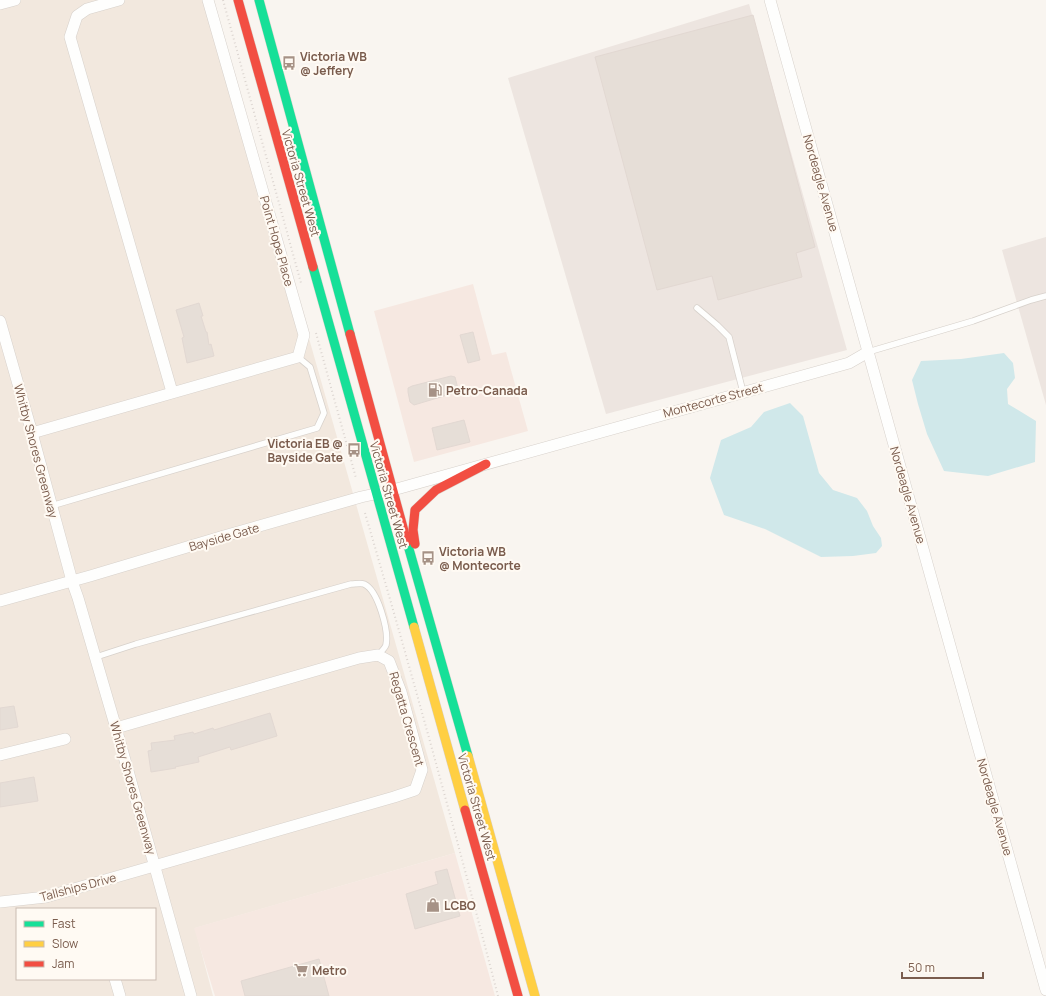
<svg xmlns="http://www.w3.org/2000/svg" width="1046" height="996" font-family="Manrope,sans-serif">
  <style>
    .residential { fill: #f2e8de; fill-rule: evenodd }
    .commercial { fill: #f6e8e1 }
    .industrial { fill: #ede5e0 }
    .water { fill: #d0e8ea }
    .building { fill: #e6ded7; stroke: #e2d8d2 }
    .lines { fill: none; stroke-linecap: round; stroke-linejoin: round }
    .lane-casing { stroke: #d7d1cb; stroke-width: 7 }
    .street-casing { stroke: #d7d1cb; stroke-width: 12 }
    .fast-casing { stroke: #d9d2cb; stroke-width: 10 }
    .slow-casing { stroke: #d9d2cb; stroke-width: 10 }
    .jam-casing { stroke: #d9d2cb; stroke-width: 10 }
    .path { stroke: #dcd5d0; stroke-width: 2; stroke-dasharray: 1 3; stroke-linecap: butt }
    .lane { stroke: #fefefd; stroke-width: 5.5 }
    .street { stroke: #fefefd; stroke-width: 11 }
    .fast { stroke: #16e098; stroke-width: 9 }
    .slow { stroke: #ffcf43; stroke-width: 9 }
    .jam { stroke: #f24e42; stroke-width: 9 }
    .labels { text-anchor: middle; dominant-baseline: central; stroke-width: 4; stroke-linejoin: round; paint-order: stroke }
    .poi-label { font-size: 12px; font-weight: bold; fill: #7a5c4d; stroke: #fffaf3; text-anchor: start }
    .street-label { font-size: 12px; fill: #7a5c4d; stroke: #fffaf3 }
  </style>
  <rect width="100%" height="100%" fill="#f9f5f0"/>
  <!-- residential -->
  <path class="residential" d="M0,0H213L455,853L195,928L213,996H0ZM17,909H155V979H17Z"/>
  <!-- commercial -->
  <g class="commercial">
    <polygon points="473,284 492,355 506,352 528,431 414,462 374,311"/>
    <polygon points="455,853 495,996 215,996 194,928"/>
  </g>
  <!-- industrial -->
  <g class="industrial">
    <polygon points="749,4 847,350 606,414 508,78"/>
    <polygon points="1046,237 1046,405 1002,250"/>
  </g>
  <!-- water -->
  <g class="water">
    <polygon points="1004,353 1013,363 1015,378 1007,389 1008,404 1036,421 1035,462 988,476 944,471 927,434 918,404 912,380 921,361 961,359"/>
    <polygon points="790,403 803,416 819,473 833,490 857,498 867,511 873,526 881,538 882,546 876,553 853,556 821,557 765,529 724,515 710,478 721,440 751,427 764,412"/>
  </g>
  <!-- building -->
  <g class="building">
    <polygon points="753,15 815,247 796,253 802,277 718,300 712,276 657,290 595,57"/>
    <polygon points="199,303 203,316 201,316 206,332 207,332 209,345 211,344 214,356 187,363 182,338 184,337 176,310"/>
    <polygon points="473,332 480,360 468,363 460,335"/>
    <polygon points="451,376 455,377 458,389 454,393 414,405 410,402 408,392 408,388 412,386"/>
    <polygon points="464,420 470,442 437,450 432,428"/>
    <polygon points="14,706 18,727 0,730 0,708"/>
    <polygon points="270,713 277,736 231,750 230,747 198,757 199,762 175,767 176,768 151,772 148,751 152,750 151,743 175,740 174,736 193,732 194,734 213,728 214,730"/>
    <polygon points="34,777 38,801 0,807 0,783"/>
    <polygon points="447,869 460,916 415,929 406,894 438,884 435,872"/>
    <polygon points="319,959 329,996 245,996 241,981"/>
  </g>
  <g class="lines">
    <defs>
      <g id="lane">
        <polyline points="697,308 717,325 729,337 743,392"/>
        <polyline points="868,352 973,321 1031,300 1046,296"/>
        <polyline points="51,506 317,428 324,413 310,367 298,357"/>
        <path d="M96,657L136,644L351,584C355,584 361,583 364,584C378,590 389,631 386,645C385,648 381,652 378,655"/>
      </g>
      <g id="street">
        <polyline points="119,0 87,9 77,16 70,37 172,392"/>
        <polyline points="770,0 1046,990"/>
        <polyline points="0,4 15,0"/>
        <polyline points="0,321 32,433 72,581 78,598 116,728 191,996"/>
        <polyline points="32,433 298,357 304,335 208,0"/>
        <polyline points="0,601 90,576 224,536 361,497 393,490 849,363 868,352"/>
        <polyline points="0,755 65,739"/>
        <polyline points="0,902 46,897 394,797 415,790 422,770 401,692 389,661 378,655 359,658 116,728"/>
        <polyline points="115,979 120,996"/>
      </g>
      <g id="fast">
        <polyline points="259,0 350,334"/>
        <polyline points="313,267 414,627"/>
        <polyline points="407,542 468,756"/>
      </g>
      <g id="slow">
        <polyline points="414,627 465,810"/>
        <polyline points="468,756 535,996"/>
      </g>
      <g id="jam">
        <polyline points="238,0 313,267"/>
        <polyline points="350,334 407,542"/>
        <polyline points="415,544 413,530 415,510 436,490 486,464"/>
        <polyline points="465,810 518,996"/>
      </g>
    </defs>
    <!-- lane casing -->
    <use href="#lane" class="lane-casing"/>
    <!-- street casing -->
    <use href="#street" class="street-casing"/>
    <!-- fast casing -->
    <use href="#fast" class="fast-casing"/>
    <!-- slow casing -->
    <use href="#slow" class="slow-casing"/>
    <!-- jam casing -->
    <use href="#jam" class="jam-casing"/>
    <!-- path -->
    <g class="path">
      <polyline points="223,0 301,283"/>
      <polyline points="316,333 356,478"/>
      <path d="M365,513C412,673 456,834 498,996"/>
    </g>
    <!-- lane -->
    <use href="#lane" class="lane"/>
    <!-- street -->
    <use href="#street" class="street"/>
    <!-- fast -->
    <use href="#fast" class="fast"/>
    <!-- slow -->
    <use href="#slow" class="slow"/>
    <!-- jam -->
    <use href="#jam" class="jam"/>
  </g>
  <!-- icons -->
  <defs>
    <symbol id="bus-bare" viewBox="-9 -9 18 18"><path d="M-5-6H5V4H4V6H2V4H-2V6H-4V4H-5ZM-3.5-4V0h7V-4ZM-3.5 1.2v1.5H-2V1.2ZM2 1.2v1.5H3.5V1.2Z" fill="#a69286" stroke="#fffaf3" stroke-width="2.5" paint-order="stroke"/></symbol>
    <symbol id="fuel-bare" viewBox="-9 -9 18 18"><path d="M-5.5-6h7V0h2V4h1.3V-2.5L3-4.5l.8-.8L6-3V5H2.5V1h-1V6h-7ZM-4.2-4.7v3.2H.2V-4.7Z" fill="#a69286" stroke="#fffaf3" stroke-width="2.5" paint-order="stroke"/></symbol>
    <symbol id="shop-bare" viewBox="-9 -9 18 18"><path d="M-5-2.5h2.3a2.7 3.5 0 0 1 5.4 0H5L5.5 6h-11ZM-1.5-2.5h3a1.5 2.3 0 0 0-3 0Z" fill="#a69286" stroke="#fffaf3" stroke-width="2.5" paint-order="stroke"/></symbol>
    <symbol id="supermarket-bare" viewBox="-9 -9 18 18"><path d="M-6-5.5h2.5l.6 2H6L4.5 2H-2.5L-4.4-4H-6ZM-1.5 3.2a1.3 1.3 0 1 0 .1 0ZM3 3.2a1.3 1.3 0 1 0 .1 0Z" fill="#a69286" stroke="#fffaf3" stroke-width="2.5" paint-order="stroke"/></symbol>
  </defs>
  <g fill-rule="evenodd">
    <use href="#bus-bare" x="279" y="53" width="20" height="20"/>
    <use href="#fuel-bare" x="425" y="380" width="20" height="20"/>
    <use href="#bus-bare" x="344" y="440" width="20" height="20"/>
    <use href="#bus-bare" x="418" y="548" width="20" height="20"/>
    <use href="#shop-bare" x="423" y="895" width="20" height="20"/>
    <use href="#supermarket-bare" x="291" y="960" width="20" height="20"/>
  </g>
  <g class="labels">
    <!-- poi labels -->
    <g class="poi-label">
      <text x="300" y="56">Victoria WB<tspan x="300" dy="14">@ Jeffery</tspan></text>
      <text x="446" y="390">Petro-Canada</text>
      <text x="343" y="443" text-anchor="end">Victoria EB @<tspan x="343" dy="14">Bayside Gate</tspan></text>
      <text x="439" y="551">Victoria WB<tspan x="439" dy="14">@ Montecorte</tspan></text>
      <text x="444" y="905">LCBO</text>
      <text x="312" y="970">Metro</text>
    </g>
    <!-- street labels -->
    <g class="street-label">
      <text transform="translate(301 183) rotate(74)">Victoria Street West</text>
      <text transform="translate(821 183) rotate(74)">Nordeagle Avenue</text>
      <text transform="translate(277 241) rotate(74)">Point Hope Place</text>
      <text transform="translate(713 400) rotate(-15)">Montecorte Street</text>
      <text transform="translate(36 451) rotate(75)">Whitby Shores Greenway</text>
      <text transform="translate(389 495) rotate(74)">Victoria Street West</text>
      <text transform="translate(908 495) rotate(74)">Nordeagle Avenue</text>
      <text transform="translate(224 537) rotate(-16)">Bayside Gate</text>
      <text transform="translate(407 719) rotate(74)">Regatta Crescent</text>
      <text transform="translate(133 788) rotate(74)">Whitby Shores Greenway</text>
      <text transform="translate(477 807) rotate(74)">Victoria Street West</text>
      <text transform="translate(995 807) rotate(74)">Nordeagle Avenue</text>
      <text transform="translate(78 887) rotate(-15)">Tallships Drive</text>
    </g>
  </g>
  <!-- legend -->
  <rect x="16" y="908" width="140" height="72" fill="#fffaf3" stroke="#cabbb1"/>
  <rect x="24" y="921" width="20" height="6" fill="#16e098" stroke="#cabbb1"/>
  <text x="52" y="928" font-size="12" fill="#7a5c4d">Fast</text>
  <rect x="24" y="941" width="20" height="6" fill="#ffcf43" stroke="#cabbb1"/>
  <text x="52" y="948" font-size="12" fill="#7a5c4d">Slow</text>
  <rect x="24" y="961" width="20" height="6" fill="#f24e42" stroke="#cabbb1"/>
  <text x="52" y="968" font-size="12" fill="#7a5c4d">Jam</text>
  <!-- scale -->
  <path d="M902 972v6h81v-6" fill="none" stroke="#7a5c4d" stroke-width="2"/>
  <text x="908" y="972" font-size="12" fill="#7a5c4d" stroke="#fffaf3" stroke-width="3" paint-order="stroke">50 m</text>
</svg>
